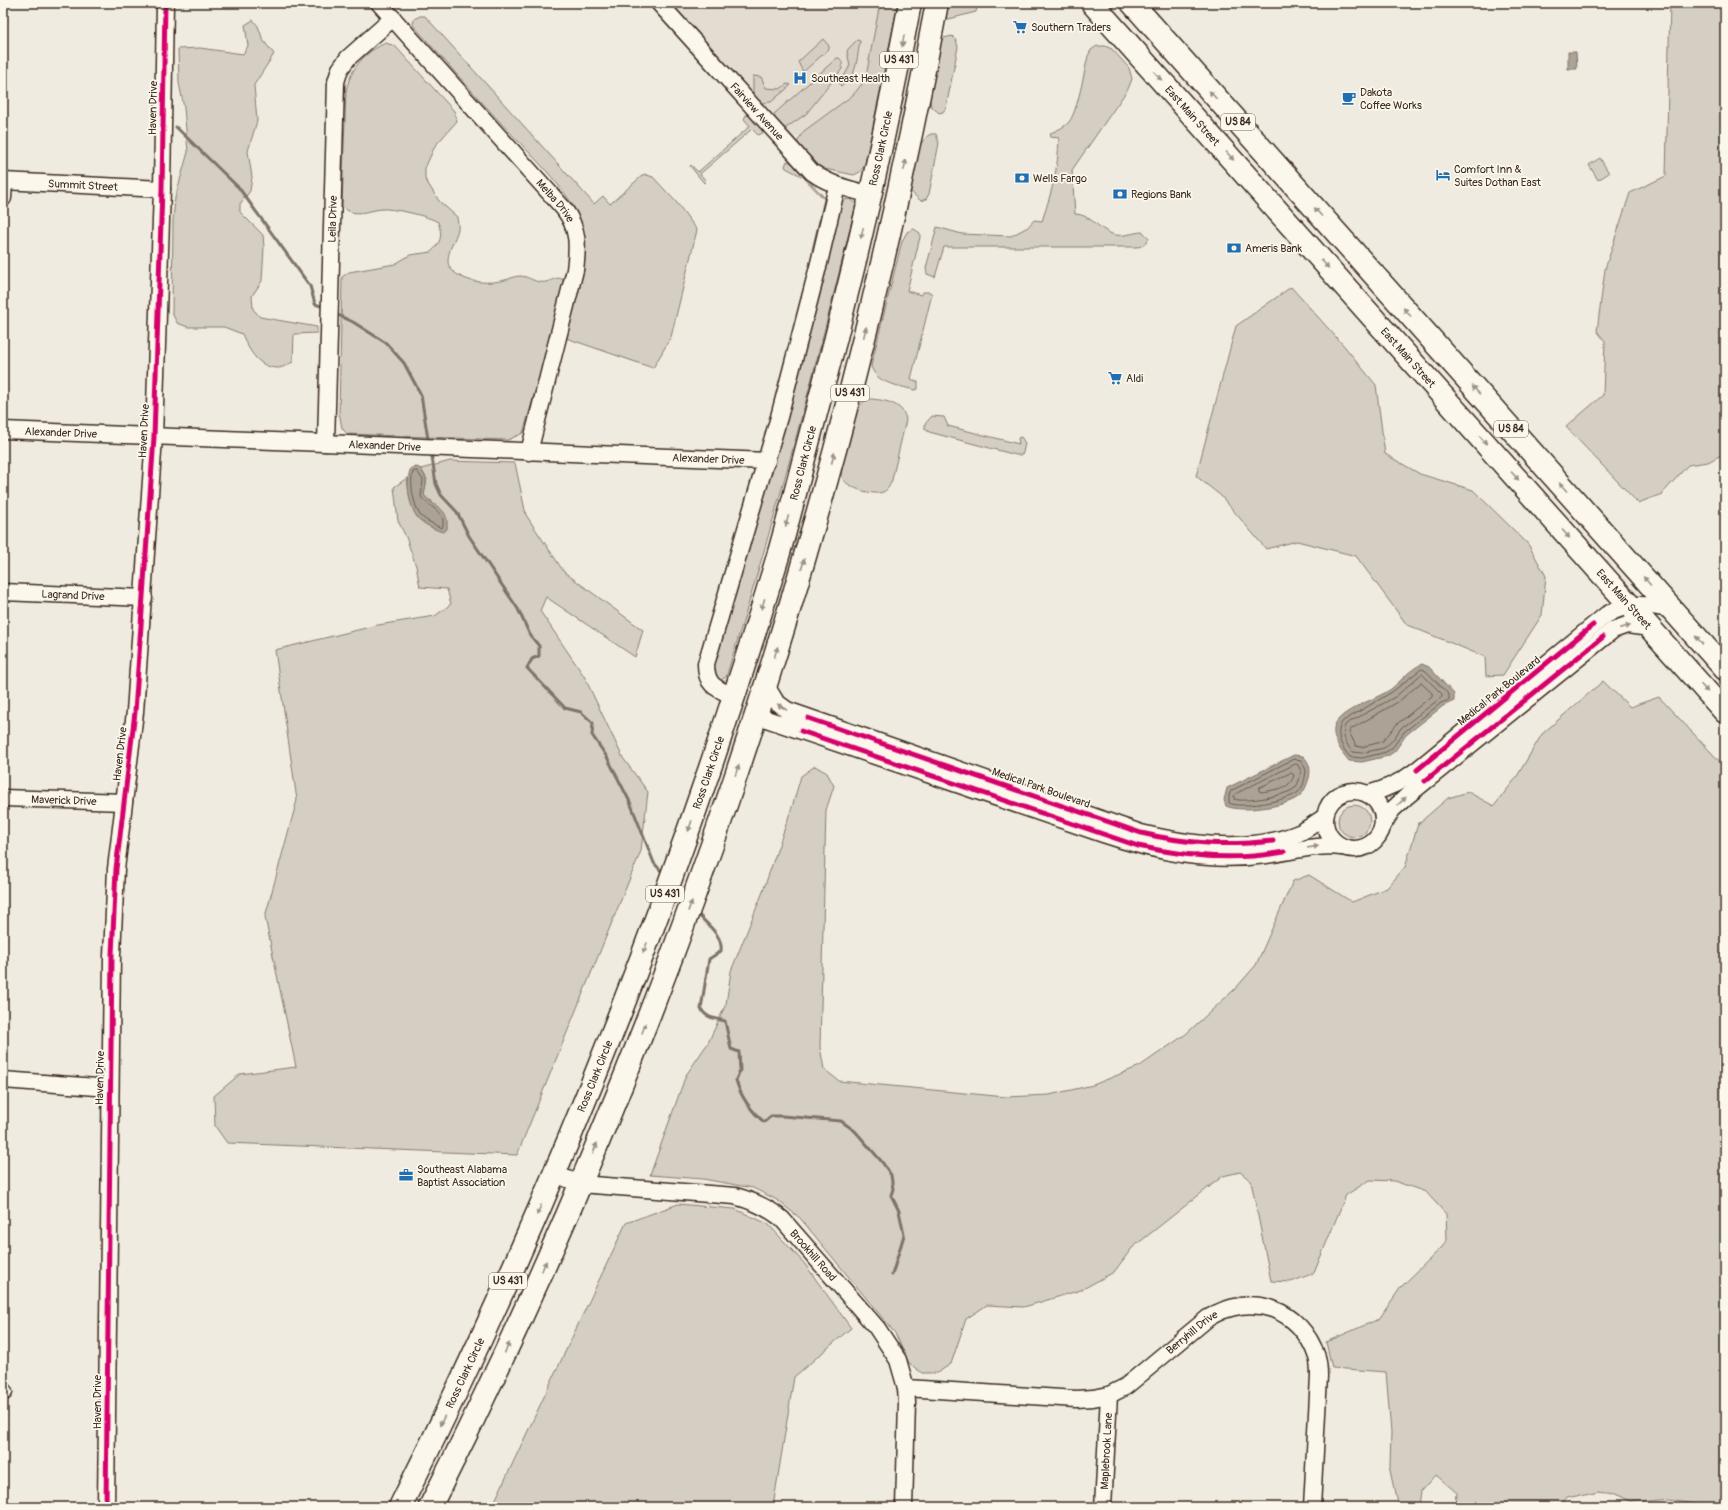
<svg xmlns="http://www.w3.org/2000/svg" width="1728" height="1510" font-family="Pangolin,sans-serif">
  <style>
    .built { fill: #e2dcd1 }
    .green { fill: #d5cec3; stroke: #887c70 }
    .water { fill: #aca397; stroke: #7f7367 }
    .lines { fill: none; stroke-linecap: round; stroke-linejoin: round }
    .shore { stroke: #685a4e; stroke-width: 1 }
    .stream { stroke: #7f7367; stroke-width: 3 }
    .minor-casing { stroke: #3b2a1e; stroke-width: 19 }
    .highway-casing { stroke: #3b2a1e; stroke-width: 25 }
    .minor { stroke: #fbf7ec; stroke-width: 16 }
    .highway { stroke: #fbf7ec; stroke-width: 22 }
    .cycleway-casing { stroke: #fbf7ec; stroke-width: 8 }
    .cycleway { stroke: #d6006c; stroke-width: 5 }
    .oneway { fill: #9b9085 }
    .labels { text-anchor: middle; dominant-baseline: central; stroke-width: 3.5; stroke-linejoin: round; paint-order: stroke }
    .shield { fill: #fbf7ec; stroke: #75685c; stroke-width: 1 }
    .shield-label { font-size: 10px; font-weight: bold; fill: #3b2a1e }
    .poi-label { font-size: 11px; fill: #3b2a1e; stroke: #fbf7ec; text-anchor: start }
    .street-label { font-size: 11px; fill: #3b2a1e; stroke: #fbf7ec }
  </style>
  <rect width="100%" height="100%" fill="#f0ebe0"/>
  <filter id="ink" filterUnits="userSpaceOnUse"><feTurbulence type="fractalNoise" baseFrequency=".025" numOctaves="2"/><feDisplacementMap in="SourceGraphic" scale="8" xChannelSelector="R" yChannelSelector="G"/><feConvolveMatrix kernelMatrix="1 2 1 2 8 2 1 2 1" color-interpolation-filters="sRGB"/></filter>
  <g filter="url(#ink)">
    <!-- built -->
    <polygon class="built" points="669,3 880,3 867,71 862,84 853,95 792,141"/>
    <!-- green -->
    <g class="green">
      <polygon points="880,3 898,3 865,165 860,172 854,175 825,169 812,162 798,145 798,140 804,131 853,95 862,84 867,71"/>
      <polygon points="948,3 978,3 976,12 949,19 945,17"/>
      <polygon points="1670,3 1725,3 1725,453 1708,462 1688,465 1662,494 1638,503 1566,427 1603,395 1605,341 1597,331 1605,269 1630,193 1666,176"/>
      <path d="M420,16H425L594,204L603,196L610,204L644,174L653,177L677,203L697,230L671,337L653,368L566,338C575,302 590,261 581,224C574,194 522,146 500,122C471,90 442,58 413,25L414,19Z"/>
      <path d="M253,20L258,26L263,40L274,54L254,85L257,121L248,151L252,177L250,191L240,204V212L263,235L264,247L262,281L252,296L253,309L260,317L317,327V333L294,334L293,362C288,364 283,368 278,368C258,368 249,350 242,334L224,327H188L177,323L172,313L173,221L175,198L188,152L184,108L179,83L178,49L200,48L243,54L248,46L245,25Z"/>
      <polygon points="952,36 956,40 958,47 946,108 943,112 939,113 931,106 929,96 941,41 944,38"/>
      <polygon points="823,39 829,46 829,49 803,72 798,62"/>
      <path d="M857,40L860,41C857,57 857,79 841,86L839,82L846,73L850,65L847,52L848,49Z"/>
      <path d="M386,43L395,46L454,111L457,121L435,146L425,168V179L439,201L457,217C457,220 459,225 458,229C456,239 448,249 448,261C448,267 453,272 458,275C470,283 490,284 505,280C510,279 514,276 520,276C529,276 536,284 546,282C554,280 557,275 565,281L560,307L523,433L508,440L347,434L342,428L339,412L342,277L349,272L395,264L410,255L431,252C441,242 443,236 438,222C428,216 400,210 387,209C371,208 355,220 342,206L346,91C351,68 364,52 386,43Z"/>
      <path d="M1097,46H1105L1112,49L1129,68L1132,79L1128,89L1072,170L1075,214C1090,214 1098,229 1112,234C1123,238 1133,232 1143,232L1149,238C1146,244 1142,247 1136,247H944L935,277L927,274L926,268L937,227L962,234L1011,236L1028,227L1034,220L1042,221C1052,191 1058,170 1059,138L1050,137L1051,133C1057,130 1065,127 1069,122C1078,110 1084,72 1088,56L1091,50Z"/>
      <polygon points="837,58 839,58 842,61 842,69 806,114 786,128 782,128 774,120 774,114"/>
      <polygon points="753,76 761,77 766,88 780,89 787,84 791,85 771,102 762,103 753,95"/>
      <polygon points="746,115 750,115 763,130 763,133 758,135 752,129 700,174 706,181 704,183 690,166 691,165 698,172 750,126 744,119"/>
      <path d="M931,134H936L939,143L929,194L926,199L921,201L911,192C909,178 917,139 931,134Z"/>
      <polygon points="1600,158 1609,173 1598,180 1589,165"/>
      <polygon points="787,161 792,163 825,198 826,201 814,251 812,251 812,250 824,199 803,177 786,168 785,166"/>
      <path d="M851,199L856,204C818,361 776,516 728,671L726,677L721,680L717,679L711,671L839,203L843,200Z"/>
      <path d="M914,229L920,233V237L907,291L921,295L923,292H930L932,294L911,379L918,382V389L914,390C898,385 876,384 871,366L902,241L907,232Z"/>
      <polygon points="1291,287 1345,347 1376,385 1385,454 1420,474 1473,490 1528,544 1546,576 1542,615 1503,675 1486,676 1485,657 1407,625 1356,556 1297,541 1266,549 1221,496 1196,476 1236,326"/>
      <path d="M871,399C886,400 904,404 906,420L892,480C890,485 888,490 883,492C873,496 846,488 842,477C839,469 853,421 857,411C858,407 861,404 864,401Z"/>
      <polygon points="932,416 944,417 948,426 1019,444 1018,438 1021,437 1025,443 1023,453 1020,455 1016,455 929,432 925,429 925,424"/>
      <polygon points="450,461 515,463 526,515 564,572 643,630 635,657 546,597 540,611 584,676 623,758 648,792 641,851 517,1155 227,1143 215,1126 214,1096 240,1074 296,1067 265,917 297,800 275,650 378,625 435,616 451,604 447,589 420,587 416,566 406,537 398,521 394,487 407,478 410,500 424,523 434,529 432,501 427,499 424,495 427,479 421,469"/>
      <polygon points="1603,681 1630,707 1659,697 1725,767 1725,1507 1671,1499 1629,1503 1600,1491 1567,1498 1560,1507 1456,1507 1457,1493 1436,1475 1421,1492 1419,1507 1399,1507 1390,1466 1391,1432 1386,1372 1332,1368 1326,1342 1379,1319 1401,1287 1442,1247 1447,1239 1446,1214 1426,1192 1394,1181 1370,1180 1346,1195 1314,1273 1291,1282 1271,1281 1251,1181 1240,1172 1223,1176 1132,1248 1114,1272 1081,1290 1024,1307 987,1305 966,1319 951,1364 937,1373 922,1373 909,1363 895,1333 800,1218 777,1200 753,1188 703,1179 650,1175 686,1075 708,1043 726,1004 731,971 762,894 793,804 801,776 815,766 827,773 834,786 826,810 820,1047 824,1069 839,1081 1006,1097 1049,1095 1093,1085 1140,1066 1186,1034 1236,988 1256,965 1293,881 1309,875 1352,902 1387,888 1405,867 1418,824 1448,798 1468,792 1494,806 1516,778 1542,734"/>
      <circle cx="1354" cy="821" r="16"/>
      <polygon points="678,1204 735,1209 768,1224 804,1263 851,1328 794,1377 773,1507 492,1507 626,1223"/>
    </g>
    <!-- water -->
    <g class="water">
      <polygon points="1568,52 1576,52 1577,69 1568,69"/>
      <path d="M417,467L421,469C428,481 426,482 424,495C434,509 449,505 447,529L444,532C438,532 420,522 417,517C409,506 405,480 411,468Z"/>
      <path d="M1422,664L1429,667L1454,694V701L1443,706L1406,735L1395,751L1388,756L1362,762L1349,761C1342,753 1330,736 1335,725C1340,710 1377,699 1391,689C1401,681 1410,669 1422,664Z"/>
      <path d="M1294,755L1303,756C1310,763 1311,769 1309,778C1307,785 1304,793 1298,797C1285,807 1241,813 1226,806L1224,800L1227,788Z"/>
    </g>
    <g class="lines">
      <!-- shore -->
      <g class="shore">
        <path d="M417,471L423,480L421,497C427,506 448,512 442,528L439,527C434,524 424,520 420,515C414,506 409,482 413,472Z"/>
        <path d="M1422,669L1426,671L1449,695V700L1441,703L1404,732L1392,748L1386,752L1362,758L1350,757C1341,747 1334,732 1343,721L1392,692Z"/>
        <path d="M1422,674L1442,694V697L1401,728L1393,740L1384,748L1362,753L1353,752C1346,745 1340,732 1346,724L1395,697Z"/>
        <polygon points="1421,683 1432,693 1432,696 1397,724 1382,742 1361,747 1356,746 1349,732 1351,729 1398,702"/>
        <path d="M1294,759L1301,760L1306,770C1305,778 1304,788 1297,793C1286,801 1241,809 1229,803V795L1231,791Z"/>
        <path d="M1296,764L1298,765L1301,771C1300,776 1299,784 1295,788C1286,796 1244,803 1234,799V795L1237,793Z"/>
        <path d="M1291,773L1294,775C1290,790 1276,789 1262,792L1259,791V788Z"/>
      </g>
      <!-- stream -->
      <g class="stream">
        <polyline points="176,127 239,188 310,286 315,304 321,306"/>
        <polyline points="338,315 353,322 386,343 404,363 421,395 428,439"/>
        <polyline points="432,457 436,484 441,495 457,512 469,536 518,609 530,635 539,646 539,656 532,659 527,668 565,708 581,712 593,723 592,735 607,757 630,802 654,863 662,872"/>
        <path d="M698,914C707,925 723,935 721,951L709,959L701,1009C707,1019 715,1018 725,1021L731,1049L739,1052L740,1070L736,1080C741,1098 750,1110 764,1122L771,1116H782L841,1121L855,1131L882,1162L891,1175L893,1189L891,1195L899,1211L904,1235L892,1275"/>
      </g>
      <defs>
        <g id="minor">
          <path id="s1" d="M379,3L564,209C579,229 578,246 575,270L529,452"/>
          <path id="s2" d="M659,3L812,172C830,185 849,189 871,195"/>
          <path id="s3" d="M3,181L162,189"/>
          <polyline points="3,198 4,181"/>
          <path id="s4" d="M3,430L767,461"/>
          <path id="s5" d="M326,443L336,82L340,69L348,58L393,18"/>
          <path id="s6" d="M3,592L144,598"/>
          <path d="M765,684L776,702L787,710L1141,833C1190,845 1251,853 1299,833C1308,829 1316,822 1325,817"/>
          <path d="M733,696C715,688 706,685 706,664L779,417L819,263L837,186"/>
          <path d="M755,715L1103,834C1156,852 1209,863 1266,855C1291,852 1316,844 1341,847"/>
          <circle cx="1354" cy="820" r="29"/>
          <path d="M1368,794C1387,789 1402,782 1417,770L1606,615C1630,601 1647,604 1673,610"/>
          <path id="s7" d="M3,798L124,802"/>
          <polyline points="1384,823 1392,810 1407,796 1613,630 1627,625 1650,628"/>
          <polyline points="3,1080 110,1088"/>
          <path id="s8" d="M555,1174L580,1184L735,1196C753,1201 768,1207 782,1219L877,1328L898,1360L906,1388L907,1403L904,1507"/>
          <path id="s9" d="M906,1388L1076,1399L1093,1398L1109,1395L1125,1387L1208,1318C1251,1291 1301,1308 1317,1357C1319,1363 1319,1370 1319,1376L1312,1507"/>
          <polyline points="3,1392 4,1392"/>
          <polyline points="106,1507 112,955 116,869 135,712 154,437 162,189 165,3"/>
          <path id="s10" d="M1103,1507L1109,1395"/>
        </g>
        <g id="highway">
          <path id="s11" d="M1092,3L1725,712"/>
          <polyline points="1132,3 1725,669"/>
          <path id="s12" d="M400,1507C553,1201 680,883 778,556C790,515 800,473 811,432C850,290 883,147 910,3"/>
          <path d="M430,1507C669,1035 840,524 937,3"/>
        </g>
      </defs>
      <!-- minor casing -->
      <use href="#minor" class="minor-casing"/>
      <!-- highway casing -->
      <use href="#highway" class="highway-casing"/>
      <!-- minor -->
      <use href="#minor" class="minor"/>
      <!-- highway -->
      <use href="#highway" class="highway"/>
      <defs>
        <g id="cycleway">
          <path d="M808,718L1141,833C1188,844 1225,846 1273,841"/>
          <path d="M801,731L1138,846C1187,857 1234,861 1284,852"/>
          <polyline points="1417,770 1593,625"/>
          <polyline points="1425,781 1603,637"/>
          <polyline points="106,1507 112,955 116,869 135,712 154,437 162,189 165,3"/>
        </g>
      </defs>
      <!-- cycleway casing -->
      <use href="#cycleway" class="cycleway-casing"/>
      <!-- cycleway -->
      <use href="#cycleway" class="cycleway"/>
    </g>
    <!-- one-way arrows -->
    <defs><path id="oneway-solid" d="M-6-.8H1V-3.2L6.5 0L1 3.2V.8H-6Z"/></defs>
    <g class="oneway">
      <use href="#oneway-solid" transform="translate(903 41) rotate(101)"/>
      <use href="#oneway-solid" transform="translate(1158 76) rotate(48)"/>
      <use href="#oneway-solid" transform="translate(1213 95) rotate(-132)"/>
      <use href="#oneway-solid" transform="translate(1230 156) rotate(49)"/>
      <use href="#oneway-solid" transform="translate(905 165) rotate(-78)"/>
      <use href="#oneway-solid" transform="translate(1318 212) rotate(-132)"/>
      <use href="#oneway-solid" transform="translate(862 233) rotate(103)"/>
      <use href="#oneway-solid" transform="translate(1325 264) rotate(48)"/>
      <use href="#oneway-solid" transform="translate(1407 312) rotate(-132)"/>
      <use href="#oneway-solid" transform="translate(865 332) rotate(-76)"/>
      <use href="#oneway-solid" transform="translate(1476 390) rotate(-132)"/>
      <use href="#oneway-solid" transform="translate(1483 440) rotate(48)"/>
      <use href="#oneway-solid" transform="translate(833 458) rotate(-75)"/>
      <use href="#oneway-solid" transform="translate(1515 476) rotate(48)"/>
      <use href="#oneway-solid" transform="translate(1563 487) rotate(-132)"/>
      <use href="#oneway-solid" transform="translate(787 521) rotate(105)"/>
      <use href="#oneway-solid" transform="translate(1566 534) rotate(48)"/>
      <use href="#oneway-solid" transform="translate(803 564) rotate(-73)"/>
      <use href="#oneway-solid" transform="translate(1647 581) rotate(-131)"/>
      <use href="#oneway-solid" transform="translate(763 604) rotate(107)"/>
      <use href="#oneway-solid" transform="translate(1625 627) rotate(-13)"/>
      <use href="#oneway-solid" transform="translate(1699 640) rotate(-132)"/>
      <use href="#oneway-solid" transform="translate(776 652) rotate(-72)"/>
      <use href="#oneway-solid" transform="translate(1704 688) rotate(48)"/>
      <use href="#oneway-solid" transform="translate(782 707) rotate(-147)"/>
      <use href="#oneway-solid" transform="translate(737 770) rotate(-72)"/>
      <use href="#oneway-solid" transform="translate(1402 801) rotate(-43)"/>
      <use href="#oneway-solid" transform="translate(690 826) rotate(109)"/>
      <use href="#oneway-solid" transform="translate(1313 847) rotate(-8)"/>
      <use href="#oneway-solid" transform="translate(690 906) rotate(-70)"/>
      <use href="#oneway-solid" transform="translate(645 948) rotate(111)"/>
      <use href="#oneway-solid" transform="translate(644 1028) rotate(-68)"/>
      <use href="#oneway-solid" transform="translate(595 1148) rotate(-67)"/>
      <use href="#oneway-solid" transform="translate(539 1210) rotate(114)"/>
      <use href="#oneway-solid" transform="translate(544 1266) rotate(-66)"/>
      <use href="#oneway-solid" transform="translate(507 1348) rotate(-65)"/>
      <use href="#oneway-solid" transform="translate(442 1421) rotate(116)"/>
    </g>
  </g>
  <!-- icons -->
  <defs>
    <symbol id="supermarket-bare" viewBox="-9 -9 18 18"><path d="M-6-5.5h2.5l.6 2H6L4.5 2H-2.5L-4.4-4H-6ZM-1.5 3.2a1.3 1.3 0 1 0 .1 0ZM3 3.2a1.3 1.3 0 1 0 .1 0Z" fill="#1f6fb2" stroke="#fbf7ec" stroke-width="2.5" paint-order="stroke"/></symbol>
    <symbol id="hospital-bare" viewBox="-9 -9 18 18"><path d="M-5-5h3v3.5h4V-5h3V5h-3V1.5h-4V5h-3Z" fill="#1f6fb2" stroke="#fbf7ec" stroke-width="2.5" paint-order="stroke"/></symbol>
    <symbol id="cafe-bare" viewBox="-9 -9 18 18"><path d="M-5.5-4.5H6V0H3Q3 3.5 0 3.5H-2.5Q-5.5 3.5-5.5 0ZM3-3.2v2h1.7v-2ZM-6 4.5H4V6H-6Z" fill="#1f6fb2" stroke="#fbf7ec" stroke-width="2.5" paint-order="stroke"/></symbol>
    <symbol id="hotel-bare" viewBox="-9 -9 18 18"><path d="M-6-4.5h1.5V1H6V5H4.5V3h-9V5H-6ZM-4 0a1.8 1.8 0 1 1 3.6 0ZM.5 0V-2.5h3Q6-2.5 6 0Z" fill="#1f6fb2" stroke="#fbf7ec" stroke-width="2.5" paint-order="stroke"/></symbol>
    <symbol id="bank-bare" viewBox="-9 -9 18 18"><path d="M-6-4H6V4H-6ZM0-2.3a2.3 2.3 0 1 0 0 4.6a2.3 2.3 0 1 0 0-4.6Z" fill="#1f6fb2" stroke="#fbf7ec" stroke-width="2.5" paint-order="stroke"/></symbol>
    <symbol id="office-bare" viewBox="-9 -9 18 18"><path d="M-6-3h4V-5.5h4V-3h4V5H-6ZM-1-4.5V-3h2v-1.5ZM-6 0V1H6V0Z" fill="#1f6fb2" stroke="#fbf7ec" stroke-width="2.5" paint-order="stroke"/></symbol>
  </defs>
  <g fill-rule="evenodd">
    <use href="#supermarket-bare" x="1010" y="17" width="20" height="20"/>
    <use href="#hospital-bare" x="790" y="68" width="20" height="20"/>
    <use href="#cafe-bare" x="1339" y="88" width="20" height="20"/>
    <use href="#hotel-bare" x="1433" y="165" width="20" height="20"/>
    <use href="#bank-bare" x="1012" y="168" width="20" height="20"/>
    <use href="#bank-bare" x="1110" y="184" width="20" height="20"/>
    <use href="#bank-bare" x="1224" y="238" width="20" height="20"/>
    <use href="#supermarket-bare" x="1105" y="368" width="20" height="20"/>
    <use href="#office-bare" x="396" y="1165" width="20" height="20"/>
  </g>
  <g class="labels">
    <!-- shield labels -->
    <g class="shield">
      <rect x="880" y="52" width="38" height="16" rx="3"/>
      <rect x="1221" y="114" width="34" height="16" rx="3"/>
      <rect x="831" y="385" width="38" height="16" rx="3"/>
      <rect x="1494" y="421" width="34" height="16" rx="3"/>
      <rect x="646" y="886" width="38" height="16" rx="3"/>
      <rect x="489" y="1273" width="38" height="16" rx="3"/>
    </g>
    <g class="shield-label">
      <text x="899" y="60">US 431</text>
      <text x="1238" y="122">US 84</text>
      <text x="850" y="393">US 431</text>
      <text x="1511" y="429">US 84</text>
      <text x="665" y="894">US 431</text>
      <text x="508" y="1281">US 431</text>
    </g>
    <!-- poi labels -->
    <g class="poi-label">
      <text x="1031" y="27">Southern Traders</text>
      <text x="811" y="78">Southeast Health</text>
      <text x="1360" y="92">Dakota<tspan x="1360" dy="13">Coffee Works</tspan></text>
      <text x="1454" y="169">Comfort Inn &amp;<tspan x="1454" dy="13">Suites Dothan East</tspan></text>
      <text x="1033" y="178">Wells Fargo</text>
      <text x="1131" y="194">Regions Bank</text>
      <text x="1245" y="248">Ameris Bank</text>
      <text x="1126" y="378">Aldi</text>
      <text x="417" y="1169">Southeast Alabama<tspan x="417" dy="13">Baptist Association</tspan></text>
    </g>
    <!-- street labels -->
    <g class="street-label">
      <text transform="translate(153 108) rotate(-89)">Haven Drive</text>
      <text stroke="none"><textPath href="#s2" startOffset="146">Fairview Avenue</textPath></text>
      <text stroke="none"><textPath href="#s11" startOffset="151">East Main Street</textPath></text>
      <text stroke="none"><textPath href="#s12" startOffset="1445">Ross Clark Circle</textPath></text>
      <text stroke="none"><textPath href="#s3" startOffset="80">Summit Street</textPath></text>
      <text stroke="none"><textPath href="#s1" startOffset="265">Melba Drive</textPath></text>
      <text stroke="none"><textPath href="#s5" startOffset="224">Leila Drive</textPath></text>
      <text stroke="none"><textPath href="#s11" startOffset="475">East Main Street</textPath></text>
      <text transform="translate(144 431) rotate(-87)">Haven Drive</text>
      <text stroke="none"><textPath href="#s4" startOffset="58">Alexander Drive</textPath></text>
      <text stroke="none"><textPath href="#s4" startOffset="382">Alexander Drive</textPath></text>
      <text stroke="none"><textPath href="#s4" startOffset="706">Alexander Drive</textPath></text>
      <text stroke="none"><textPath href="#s12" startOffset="1121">Ross Clark Circle</textPath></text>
      <text stroke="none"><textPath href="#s6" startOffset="70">Lagrand Drive</textPath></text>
      <text stroke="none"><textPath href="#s11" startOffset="799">East Main Street</textPath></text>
      <text transform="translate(1499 691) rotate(-39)">Medical Park Boulevard</text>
      <text transform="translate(120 754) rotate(-83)">Haven Drive</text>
      <text stroke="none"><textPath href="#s12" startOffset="797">Ross Clark Circle</textPath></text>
      <text transform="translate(1041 788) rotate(19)">Medical Park Boulevard</text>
      <text stroke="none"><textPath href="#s7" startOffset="61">Maverick Drive</textPath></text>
      <text stroke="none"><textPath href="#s12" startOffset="473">Ross Clark Circle</textPath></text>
      <text transform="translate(100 1078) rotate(-89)">Haven Drive</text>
      <text stroke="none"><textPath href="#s8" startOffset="283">Brookhill Road</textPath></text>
      <text stroke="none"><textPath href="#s9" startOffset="308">Berryhill Drive</textPath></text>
      <text stroke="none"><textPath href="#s12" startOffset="149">Ross Clark Circle</textPath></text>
      <text transform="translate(97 1402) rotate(-90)">Haven Drive</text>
      <text stroke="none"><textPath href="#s10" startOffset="56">Maplebrook Lane</textPath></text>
    </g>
  </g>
  <!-- margin -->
  <rect width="1728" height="1510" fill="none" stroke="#fbf7ec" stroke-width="16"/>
  <rect x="8" y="8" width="1712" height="1494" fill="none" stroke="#3b2a1e" stroke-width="1.5" filter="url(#ink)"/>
</svg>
